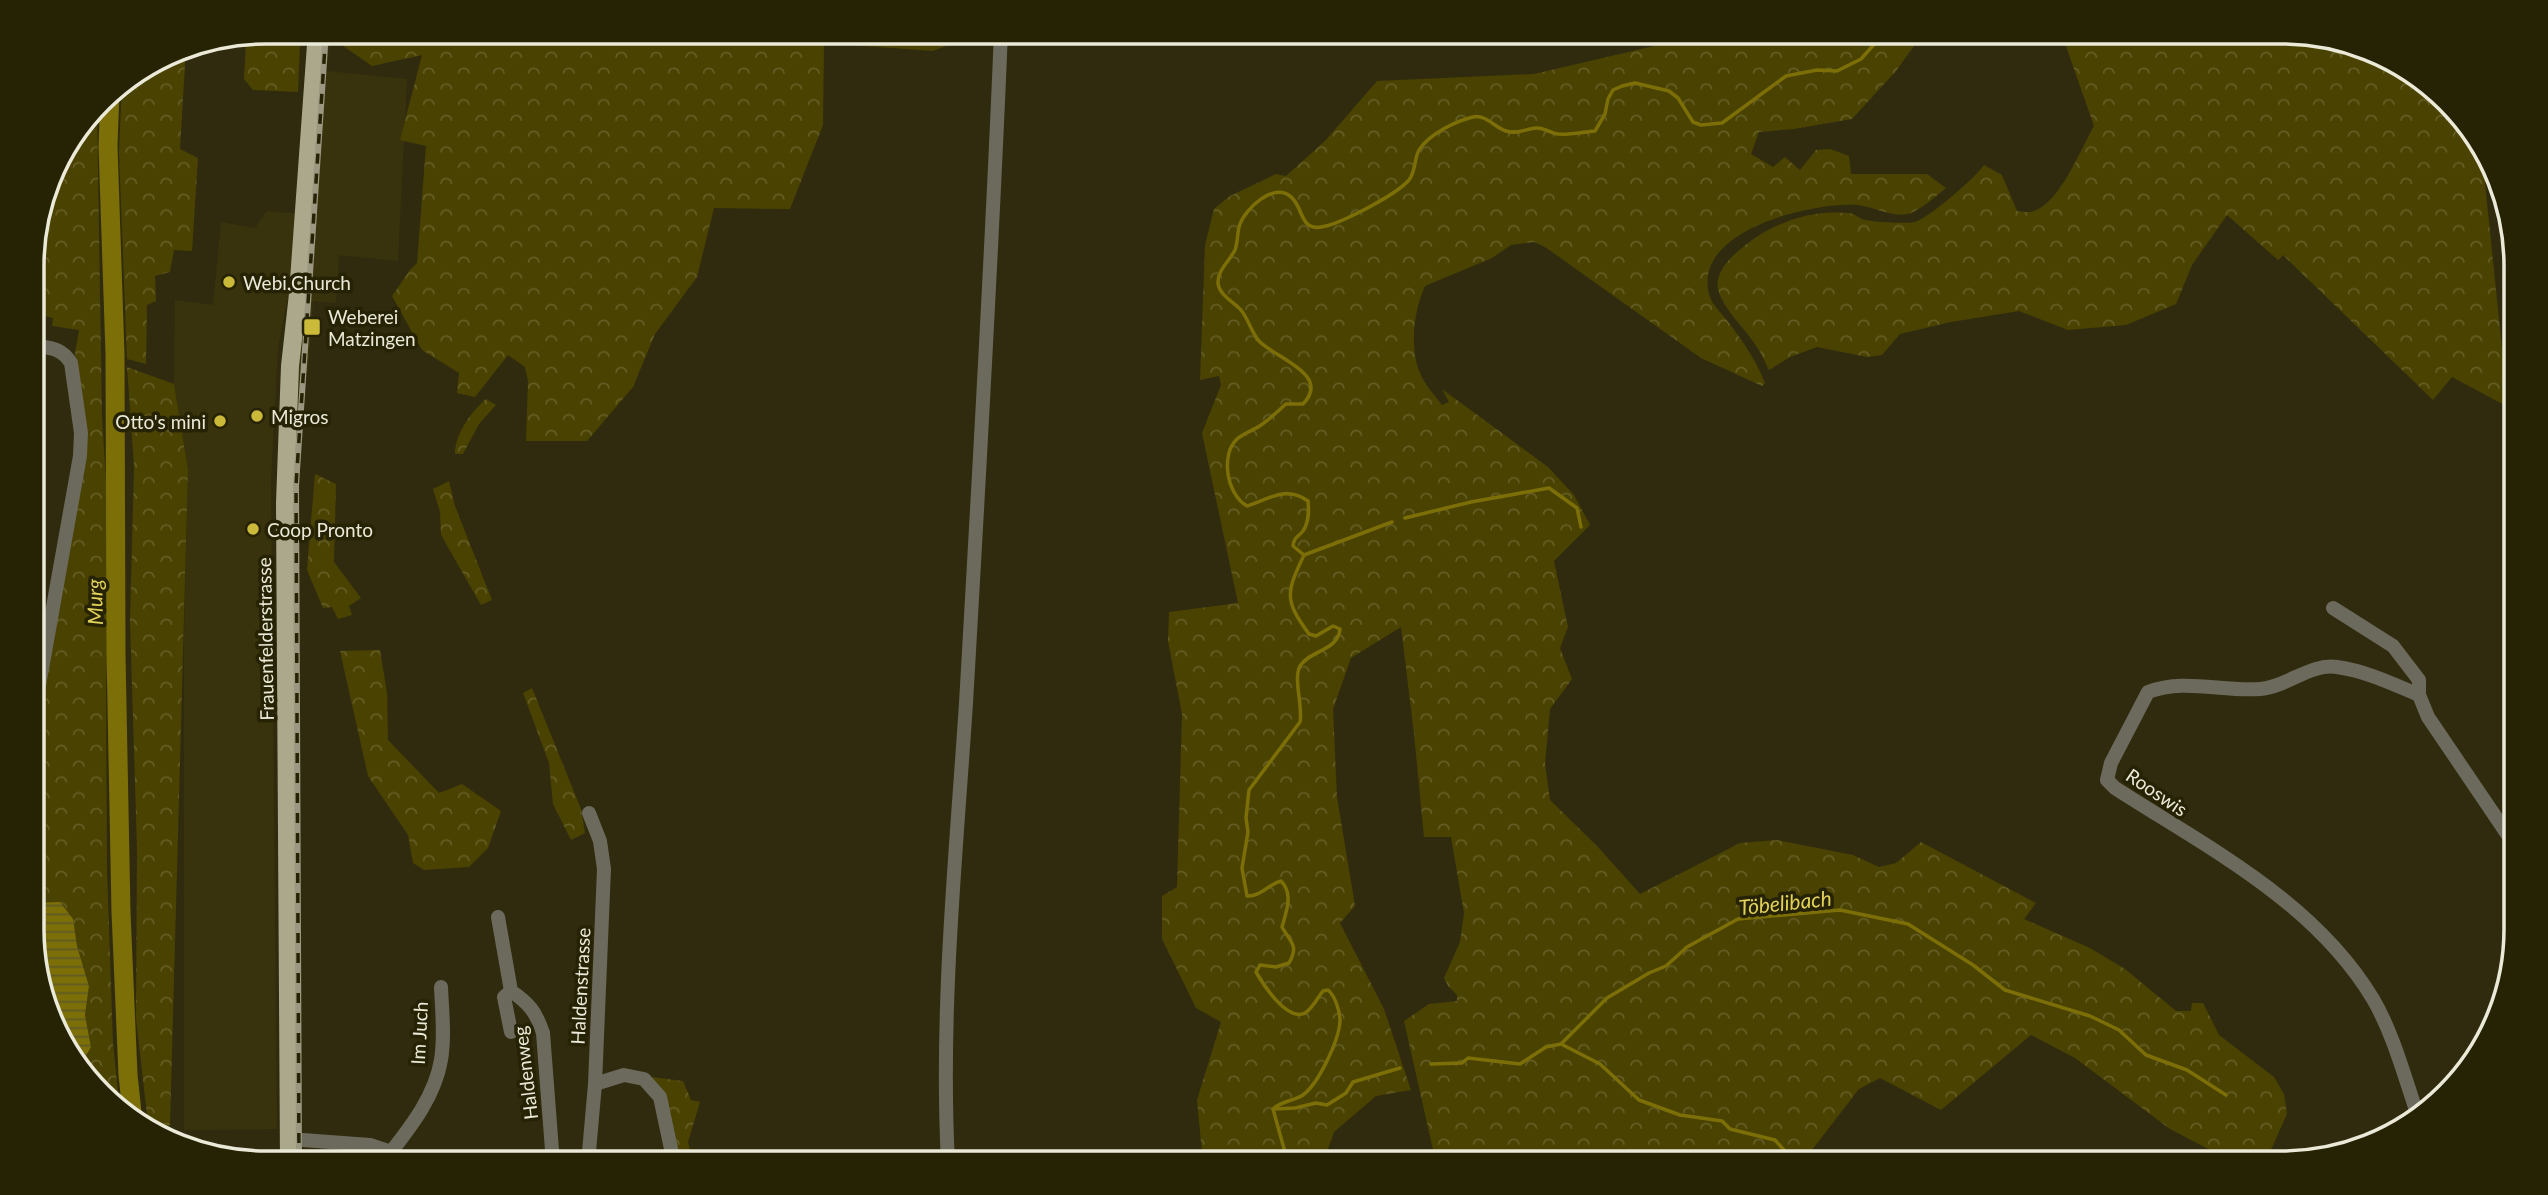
<svg xmlns="http://www.w3.org/2000/svg" width="2548" height="1195" font-family="Lato,sans-serif">
  <style>
    .built { fill: #39330d }
    .forest { fill: url(#forest-crowns) }
    .water { fill: url(#water-rules) }
    .lines { fill: none; stroke-linecap: round; stroke-linejoin: round }
    .stream { stroke: #7c6f07; stroke-width: 3.5 }
    .river { stroke: #7c6f07; stroke-width: 19 }
    .minor { stroke: #6b6a5c; stroke-width: 14 }
    .major { stroke: #aba88c; stroke-width: 18 }
    .rail-casing { stroke: #9b9781; stroke-width: 6 }
    .rail { stroke: #262204; stroke-width: 3.5; stroke-dasharray: 10; stroke-linecap: butt }
    .poi-dot { fill: #cbba39; stroke: #262204; stroke-width: 2.5 }
    .labels { text-anchor: middle; dominant-baseline: central; stroke-width: 7; stroke-linejoin: round; paint-order: stroke }
    .poi-label { font-size: 19px; fill: #ebe9d8; stroke: #262204; text-anchor: start }
    .street-label { font-size: 19px; fill: #ebe9d8; stroke: #262204 }
    .water-label { font-size: 21px; font-style: italic; fill: #e3d25a; stroke: #262204 }
    .rim { fill: none; stroke: #ebe9d8; stroke-width: 3.5 }
  </style>
  <defs>
    <pattern id="forest-crowns" width="20" height="18" patternUnits="userSpaceOnUse" patternTransform="scale(1.75)"><rect width="20" height="18" fill="#4a4201"/><path d="M2 6a3 3 0 1 1 6 0M12 15a3 3 0 1 1 6 0" fill="none" stroke="#645d25"/></pattern>
    <pattern id="water-rules" width="6" height="5" patternUnits="userSpaceOnUse" patternTransform="scale(1.75)"><rect width="6" height="5" fill="#7c6f07"/><path d="M0 2.5h6" fill="none" stroke="#615a24"/></pattern>
  </defs>
  <rect width="100%" height="100%" fill="#302b0e"/>
  <!-- built -->
  <polygon class="built" points="323,32 330,32 327,71 407,79 398,261 339,255 336,303 313,301 311,324 314,325 314,331 311,331 308,371 305,372 298,520 302,1163 295,1163 292,573 297,366 303,300 287,300 278,348 271,481 277,1129 184,1130 184,644 188,471 174,383 175,300 213,305 221,222 255,228 267,211 310,215"/>
  <!-- forest -->
  <g class="forest">
    <polygon points="339,31 982,31 982,32 933,51 824,43 823,125 790,209 714,208 697,277 655,334 633,387 587,441 526,441 528,381 525,367 508,355 475,397 457,393 459,373 422,350 392,296 410,270 417,263 426,146 400,140 422,55 372,66 339,43"/>
    <path d="M1693,31L1924,32L1896,71L1852,119L1794,129L1759,132L1751,154L1773,167L1785,157L1800,170L1816,150L1830,149L1849,156L1851,174H1927L1946,188C1936,196 1923,208 1911,213C1895,219 1875,207 1858,205C1813,201 1688,231 1710,297C1713,306 1724,316 1729,323C1744,343 1756,360 1765,383L1762,386L1701,358L1545,247L1534,242L1511,245L1492,258L1425,286C1414,310 1409,347 1420,373C1424,384 1435,395 1442,405L1449,402L1442,389L1548,467L1574,495L1590,525L1554,561L1568,627L1560,648L1572,679L1550,709L1545,763L1550,800L1598,847L1640,894L1740,843L1777,840L1853,855L1879,867L1896,863L1921,842L2036,903L2024,919L2090,948L2125,969L2176,1011H2191L2192,1003H2203L2219,1035L2274,1077L2284,1094L2287,1114L2265,1163H2235L2170,1129L2075,1058L2031,1035L1941,1110L1880,1078L1859,1089L1812,1150L1815,1163H1436L1404,1021L1429,1004L1457,1001V995L1448,986L1444,978L1460,942L1464,913L1451,837H1424L1414,734L1401,627L1351,658L1333,709L1337,797L1355,906L1340,923L1384,1009L1411,1090L1376,1096L1334,1132L1323,1163H1203L1197,1100L1221,1022L1196,1008L1162,939V896L1177,887L1182,714L1168,641L1169,612L1238,603L1202,433L1221,385L1219,376L1200,380L1205,245L1214,209L1230,196L1276,174L1286,176L1325,141L1377,81L1534,74L1654,46Z"/>
    <path d="M2061,32H2283L2373,49L2468,123L2488,172L2485,183L2508,407L2452,377L2433,400L2283,255L2278,260L2227,215L2192,265L2176,304L2126,325L2068,330L2019,311L1951,322L1900,334L1882,355L1867,357L1817,347L1790,357L1769,370C1765,363 1762,354 1757,347C1745,328 1724,311 1718,289C1715,275 1726,262 1736,253C1766,226 1805,209 1848,213C1854,213 1857,217 1862,219C1869,222 1908,224 1915,222C1930,217 1975,178 1984,165L2002,175L2017,211C2023,212 2029,213 2034,211C2061,201 2080,150 2094,126Z"/>
    <polygon points="246,41 300,44 298,92 253,90 244,79"/>
    <polygon points="186,47 180,149 198,158 192,251 174,250 170,272 155,276 156,301 147,305 146,364 127,359 119,152 122,83 176,49"/>
    <polygon points="97,108 102,417 107,497 108,616 106,690 107,870 113,1043 119,1102 80,1072 77,1066 82,1063 91,1047 85,1015 89,986 77,946 72,919 60,903 33,903 33,765 36,709 80,487 75,353 79,330 52,326 53,318 32,313 32,250 55,162"/>
    <polygon points="127,367 174,384 188,470 170,1125 156,1130 148,1124 136,1018 137,848 130,621 134,466"/>
    <path d="M486,399L496,405L479,424L463,454H455C455,434 471,412 486,399Z"/>
    <polygon points="315,474 336,484 334,562 361,598 349,606 352,615 338,619 332,607 323,608 307,570"/>
    <polygon points="449,481 455,506 492,600 481,605 441,535 440,512 433,489"/>
    <polygon points="380,650 387,693 388,740 439,793 462,784 501,811 488,848 469,867 424,870 413,863 408,835 368,776 340,651"/>
    <polygon points="532,688 581,809 585,833 571,840 553,804 549,763 523,693"/>
    <polygon points="652,1077 683,1081 691,1100 700,1102 688,1142 693,1163 675,1163 663,1096"/>
  </g>
  <!-- water -->
  <polygon class="water" points="60,902 73,919 77,946 89,986 85,1015 91,1047 82,1063 77,1066 34,961 33,903"/>
  <g class="lines">
    <!-- stream -->
    <g class="stream">
      <polyline points="1405,518 1471,502 1549,488 1577,508 1581,527"/>
      <polyline points="1304,555 1392,522"/>
      <polyline points="1561,1044 1600,1064 1639,1100 1680,1115 1722,1121 1730,1129 1775,1140 1793,1160"/>
      <polyline points="1431,1064 1462,1063 1468,1058 1520,1064 1546,1047 1561,1044 1607,998 1649,973 1666,966 1687,947 1738,919 1840,910 1908,924 1973,965 2005,990 2090,1016 2119,1030 2146,1055 2187,1070 2226,1095"/>
      <polyline points="1274,1109 1295,1108 1316,1103 1327,1105 1346,1093 1353,1082 1400,1068"/>
      <path d="M1288,1163L1273,1109C1281,1101 1294,1101 1303,1095C1319,1083 1339,1040 1340,1021C1340,1011 1335,996 1328,990L1323,991C1318,997 1312,1009 1305,1013C1287,1022 1263,984 1256,972L1260,965L1276,967L1289,963C1299,945 1291,943 1282,927C1286,912 1294,894 1281,881C1269,884 1260,897 1247,896L1242,868L1248,832L1246,818L1249,790L1300,722C1303,705 1293,679 1300,666C1310,650 1338,651 1340,629L1333,626L1316,636L1309,634C1284,600 1286,593 1304,555L1293,546C1294,537 1298,537 1303,531C1309,522 1309,512 1308,501C1287,485 1269,499 1247,506C1227,495 1220,455 1237,439C1244,433 1254,430 1261,425C1270,419 1278,411 1286,404H1303C1331,375 1278,359 1260,342C1252,334 1249,320 1241,310C1234,302 1219,295 1218,283C1217,271 1230,260 1235,250C1238,242 1237,232 1240,224C1246,208 1273,183 1290,196C1305,207 1298,234 1326,226C1345,221 1396,195 1409,180C1416,171 1414,159 1419,150C1429,134 1456,121 1473,117C1486,114 1495,128 1506,131C1517,135 1527,128 1537,128C1544,128 1551,133 1558,134C1569,135 1583,132 1595,131L1605,114L1608,99L1613,90L1622,86L1635,83L1669,91L1678,98L1693,122L1701,125L1722,123L1786,76L1817,70L1837,71L1861,59L1886,31"/>
    </g>
    <!-- river -->
    <polyline class="river" points="110,91 108,146 115,354 116,654 121,912 128,1075 132,1112"/>
    <!-- minor -->
    <g class="minor">
      <path d="M32,345C49,348 61,347 71,363L81,433L80,456L33,719"/>
      <polyline points="2333,608 2393,646 2419,680 2419,695 2428,717 2516,847"/>
      <path d="M498,917L511,991C529,1003 536,1012 543,1033L553,1163"/>
      <polyline points="511,1032 504,997 511,991"/>
      <polyline points="595,1084 624,1075 644,1079 660,1097 674,1163"/>
      <path d="M2419,1119C2405,1079 2394,1035 2373,999C2314,901 2208,848 2115,788L2107,780L2111,763L2148,692C2184,678 2222,692 2260,689C2287,687 2310,663 2337,667C2366,671 2393,684 2419,695"/>
      <polyline points="289,1139 370,1145 391,1152 397,1163"/>
      <path d="M391,1152C413,1124 435,1095 441,1060C445,1036 442,1011 441,987"/>
      <polyline points="588,1163 595,1084 604,869 600,841 589,813"/>
      <path d="M948,1163C940,1010 956,856 966,703C979,479 992,255 1001,31"/>
    </g>
    <!-- major -->
    <polyline class="major" points="289,1163 285,503 290,366 298,294 317,31"/>
    <defs>
      <polyline id="rail" points="299,1163 296,485 326,31"/>
    </defs>
    <!-- rail casing -->
    <use href="#rail" class="rail-casing"/>
    <!-- rail -->
    <use href="#rail" class="rail"/>
  </g>
  <!-- markers -->
  <g class="poi-dot">
    <circle cx="229" cy="282" r="7"/>
    <rect x="303" y="318" width="18" height="18" rx="3.5"/>
    <circle cx="257" cy="416" r="7"/>
    <circle cx="220" cy="421" r="7"/>
    <circle cx="253" cy="529" r="7"/>
  </g>
  <g class="labels">
    <!-- poi labels -->
    <g class="poi-label">
      <text x="243" y="282">Webi.Church</text>
      <text x="328" y="316">Weberei<tspan x="328" dy="22">Matzingen</tspan></text>
      <text x="271" y="416">Migros</text>
      <text x="206" y="421" text-anchor="end">Otto's mini</text>
      <text x="267" y="529">Coop Pronto</text>
    </g>
    <!-- street labels -->
    <g class="street-label">
      <text transform="translate(265 639) rotate(-91)">Frauenfelderstrasse</text>
      <text transform="translate(2157 792) rotate(34)">Rooswis</text>
      <text transform="translate(580 986) rotate(-87)">Haldenstrasse</text>
      <text transform="translate(419 1033) rotate(-87)">Im Juch</text>
      <text transform="translate(525 1073) rotate(-97)">Haldenweg</text>
    </g>
    <!-- water labels -->
    <g class="water-label">
      <text transform="translate(94 602) rotate(-91)">Murg</text>
      <text transform="translate(1785 902) rotate(-6)">Töbelibach</text>
    </g>
  </g>
  <!-- crop -->
  <path d="M0 0H2548V1195H0ZM266 44H2282A222 222 0 0 1 2504 266V929A222 222 0 0 1 2282 1151H266A222 222 0 0 1 44 929V266A222 222 0 0 1 266 44Z" fill="#262204" fill-rule="evenodd"/>
  <path class="rim" d="M266 44H2282A222 222 0 0 1 2504 266V929A222 222 0 0 1 2282 1151H266A222 222 0 0 1 44 929V266A222 222 0 0 1 266 44Z"/>
</svg>
